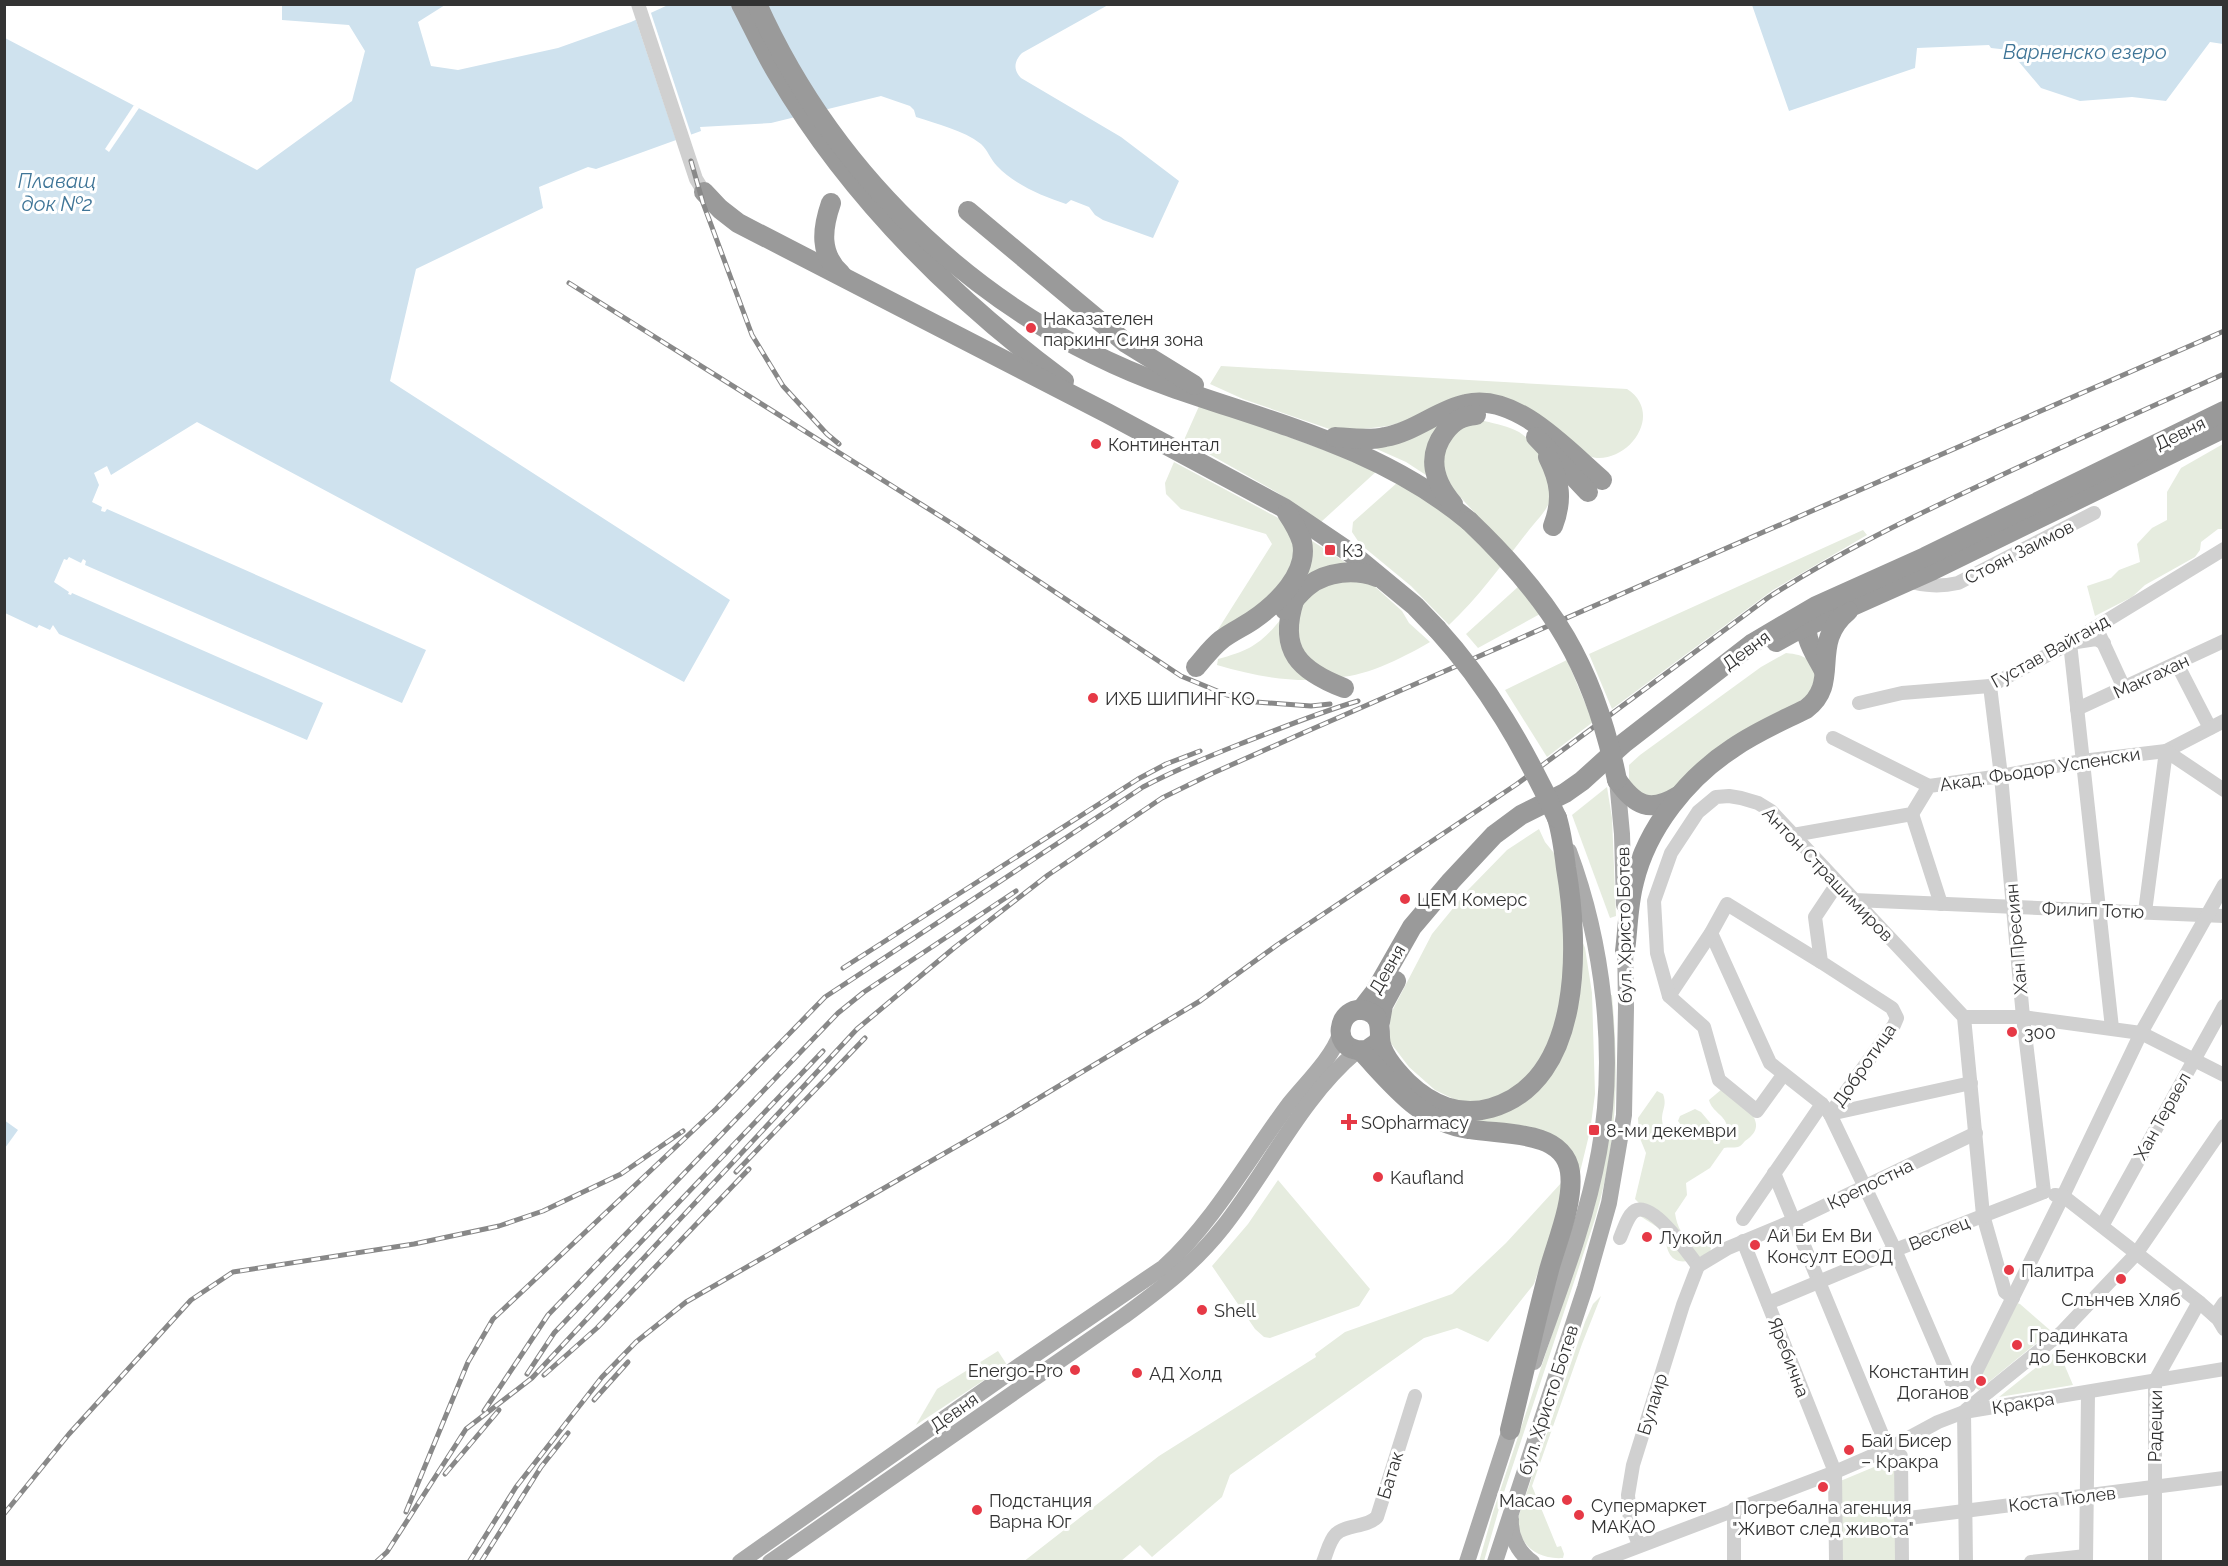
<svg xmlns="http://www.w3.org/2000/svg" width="2228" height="1566" font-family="Raleway,sans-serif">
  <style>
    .green { fill: #e6ecdf }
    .water { fill: #cfe2ee }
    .pier { fill: #fff }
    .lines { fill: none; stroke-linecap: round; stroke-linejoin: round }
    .minor { stroke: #d0d0d0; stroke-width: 14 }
    .major { stroke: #ababab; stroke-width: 16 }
    .highway { stroke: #9a9a9a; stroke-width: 20 }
    .rail-casing { stroke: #888; stroke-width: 5 }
    .rail { stroke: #fff; stroke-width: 3; stroke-dasharray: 9; stroke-linecap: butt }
    .highway-bridge { stroke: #9a9a9a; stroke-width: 20 }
    .poi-dot { fill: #e63946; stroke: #fff; stroke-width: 2 }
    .labels { text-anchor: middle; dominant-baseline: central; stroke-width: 6; stroke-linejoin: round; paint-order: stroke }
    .poi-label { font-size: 18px; fill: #333; stroke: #fff; text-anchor: start }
    .street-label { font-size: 18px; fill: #333; stroke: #fff }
    .water-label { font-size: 20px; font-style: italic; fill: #3f7597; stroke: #fff }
  </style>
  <rect width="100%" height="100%" fill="#fff"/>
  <!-- green -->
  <g class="green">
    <path d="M1221,366L1627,389C1663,412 1632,460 1597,458C1579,457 1530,414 1513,401L1416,418L1388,426L1338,432L1243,399L1210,384Z"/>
    <polygon points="1200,404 1378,470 1321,522 1278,493 1184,440"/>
    <polygon points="1441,421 1429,477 1406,462 1370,446"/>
    <path d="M1484,421C1497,424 1508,426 1519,432C1539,444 1555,477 1550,500C1547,511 1535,522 1529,530C1504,562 1479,597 1449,625L1411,586L1360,544L1352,532L1353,522L1398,482L1436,506L1463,528L1475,513L1450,486L1443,473L1445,439L1467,423Z"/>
    <polygon points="2223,444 2223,529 2218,529 2201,542 2200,550 2195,557 2145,585 2132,597 2095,616 2087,586 2111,578 2119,570 2140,562 2137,544 2152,528 2167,520 2167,492 2181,468"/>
    <polygon points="1174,462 1282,520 1292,530 1296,557 1278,590 1212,639 1272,544 1266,534 1181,509 1166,494 1165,483"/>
    <polygon points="1863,530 1867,535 1773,590 1612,709 1589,654"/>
    <polygon points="1309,539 1348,564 1326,567 1306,575"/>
    <path d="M1341,578L1372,584L1402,611L1409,623L1430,642C1408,655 1352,685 1326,675C1318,671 1310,664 1303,659L1293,617C1305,593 1316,586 1341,578Z"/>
    <polygon points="1519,586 1540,614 1478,648 1466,634"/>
    <path d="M1281,619C1278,649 1284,663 1308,680C1276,680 1248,674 1217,665L1218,659C1249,651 1261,644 1281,619Z"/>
    <path d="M1786,653C1806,655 1811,659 1816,678L1808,695L1662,799L1639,793L1629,780V765L1640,755L1761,667Z"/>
    <polygon points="1567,660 1593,722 1547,757 1505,690"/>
    <polygon points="1607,787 1612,818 1616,916 1610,918 1572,815"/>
    <polygon points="1539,829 1545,842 1562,863 1568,937 1559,1016 1536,1070 1513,1090 1485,1103 1464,1104 1435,1090 1409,1067 1390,1042 1390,1015 1432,934 1468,890 1507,850"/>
    <polygon points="1581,938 1585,948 1592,993 1595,1094 1590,1131 1580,1172 1574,1170 1570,1158 1497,1127 1446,1112 1537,1089"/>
    <path d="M1612,995C1619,1074 1618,1142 1595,1219L1503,1495L1484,1561L1479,1562L1493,1512L1595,1205L1608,996Z"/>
    <path d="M1722,1089C1737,1101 1775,1122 1745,1141C1743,1143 1741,1146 1738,1147C1734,1148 1728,1147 1724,1148L1710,1168L1686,1183L1687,1195L1675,1213C1677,1228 1683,1236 1694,1246L1701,1242L1706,1243L1711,1248L1710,1252C1684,1266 1666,1268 1665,1232L1640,1216V1204L1635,1199L1646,1153L1639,1136L1638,1118L1657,1091L1663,1094C1669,1110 1656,1112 1666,1133L1676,1138L1681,1133V1125L1678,1121L1680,1116L1695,1109L1701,1112L1717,1131L1723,1130L1727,1126C1725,1115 1712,1112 1709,1100Z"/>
    <polygon points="1278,1180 1370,1289 1359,1306 1270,1338 1264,1337 1255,1329 1212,1266 1248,1224"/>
    <polygon points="1562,1182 1561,1204 1534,1284 1488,1342 1457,1328 1424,1338 1230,1475 1222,1497 1152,1557 1140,1545 1121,1561 1023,1562 1159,1456 1316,1357 1315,1354 1345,1332 1452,1294 1506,1243"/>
    <path d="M1601,1296L1582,1344L1532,1486L1557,1547L1561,1546L1564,1554L1563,1558C1536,1560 1515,1543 1519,1515L1585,1322L1593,1304Z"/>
    <polygon points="2014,1302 2020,1304 2051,1331 1979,1390 1972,1386"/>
    <polygon points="2058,1350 2073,1385 1999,1397"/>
    <polygon points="998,1351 1007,1365 916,1425 937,1389"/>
    <polygon points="1898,1457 1900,1561 1839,1561 1838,1482"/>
  </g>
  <!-- water -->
  <g class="water">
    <path d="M282,5H445L418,22L431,66L458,70L558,48L631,22L668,5H1108L1022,53C1014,61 1013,70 1021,78L1121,137L1179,181L1153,238L1103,220L1095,215L1089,207L1071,200L1066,204C1042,196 1015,185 997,166C991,160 987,149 981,144C963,130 937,124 916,117L914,110L910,106L881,96L771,123L700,127L701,131L596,169L588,167L539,187L543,208L416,269L390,381L730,600L684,682L197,422L111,475L107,466L94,473L99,485L92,502L102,507L101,511L105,512L107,509L426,650L402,703L85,565L86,561L83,559L81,563L69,557L67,560L64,559L54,582L69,592L68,594L71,595L72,593L323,703L307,740L59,634L53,625L50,630L39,625L37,628L5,613V38L257,170L352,101L365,51L349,25L282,20Z"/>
    <polygon points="1752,5 2223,5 2223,44 2210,42 2166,101 2132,97 2080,101 2041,88 2009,50 1991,48 1989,45 1917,48 1915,68 1789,111"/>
    <polygon points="4,1120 18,1130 5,1148 4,1148"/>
  </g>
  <!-- pier -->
  <g class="pier">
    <polygon points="650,10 692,137 677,143 635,17"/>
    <polygon points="134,105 139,108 109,152 105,149"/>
  </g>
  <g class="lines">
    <!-- minor -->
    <g class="minor">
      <polyline points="638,4 696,179 704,192"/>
      <path d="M1907,581C1926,586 1940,587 1958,583L2094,513"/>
      <polyline points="2100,636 2124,688"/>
      <polyline points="2104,643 2096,639 2070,643 2112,1028"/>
      <polyline points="2177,664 2210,728"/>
      <polyline points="1990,686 2001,776 2023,1017 2044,1192"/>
      <polyline points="1859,703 1902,693 1990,686 2070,643 2224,549"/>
      <polyline points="2077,709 2224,641"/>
      <polyline points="1833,738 1929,786"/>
      <polyline points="1912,814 1941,904"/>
      <polyline points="1793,835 1912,814 1929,786 2001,776 2082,761 2166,751 2224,721"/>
      <polyline points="1854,900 2224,916"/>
      <polyline points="2145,912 2166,751 2224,790"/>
      <polyline points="1711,933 1770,1063 1822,1104 1830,1114 1895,1250 1956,1392 1969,1386 2063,1196 2141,1033 2224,885"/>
      <polyline points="1669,996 1711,933 1727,904 1821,962"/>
      <polyline points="1964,1017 2023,1017 2141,1033 2224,1075"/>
      <polyline points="1783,1075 1757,1111 1719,1080 1704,1027 1669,996 1657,953 1654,901 1671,853 1698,812 1716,797 1729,796 1741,798 1758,803 1771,811 1964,1017 1983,1215 2005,1292 2013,1298"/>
      <polyline points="1830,1114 1894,1025 1897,1018 1892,1008 1821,962 1815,917 1837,884"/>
      <polyline points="1830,1114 1971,1083"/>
      <polyline points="1774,1173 1888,1449"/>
      <polyline points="2055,1195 2063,1196 2199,1302 2218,1319 2224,1329"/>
      <polyline points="1743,1219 1822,1104"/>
      <polyline points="2102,1226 2224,1006"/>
      <path d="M1620,1238C1624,1229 1628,1213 1637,1210C1655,1204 1688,1253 1698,1266"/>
      <polyline points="1743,1241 1835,1472 1836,1562"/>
      <polyline points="1698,1266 1728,1248 1795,1220 1976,1133"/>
      <polyline points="1768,1303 1895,1250 2044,1192"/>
      <polyline points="2215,1316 2224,1303"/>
      <polyline points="1966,1410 2061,1333 2136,1254 2224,1126"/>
      <polyline points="1964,1412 1966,1562"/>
      <polyline points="1901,1456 1902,1562"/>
      <polyline points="1901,1519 2224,1478"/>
      <polyline points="1639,1545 1630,1521 1628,1495 1633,1465 1683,1305 1698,1266"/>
      <path d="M1323,1562C1327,1553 1329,1541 1336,1534C1347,1524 1366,1528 1377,1517L1415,1396"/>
      <polyline points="1598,1562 1835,1472 1888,1449 1938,1422 1964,1412 2224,1369"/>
      <polyline points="1734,1562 1734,1509"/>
      <polyline points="2031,1562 2086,1556"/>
      <polyline points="2086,1562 2088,1393"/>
      <polyline points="2155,1562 2155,1381 2199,1302"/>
    </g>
    <!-- major -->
    <g class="major">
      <polyline points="1617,780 1622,834 1624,905"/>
      <path d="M1534,1362C1558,1293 1586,1224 1599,1152C1617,1055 1603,942 1569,851"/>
      <path d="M1511,1519C1510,1536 1518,1552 1532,1562"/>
      <path d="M740,1562L1026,1361L1164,1267C1215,1220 1248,1159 1289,1104C1305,1084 1333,1057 1340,1034"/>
      <path d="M770,1562L1124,1316C1162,1288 1194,1264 1223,1227C1269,1169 1300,1099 1357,1051"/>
      <polyline points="1467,1562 1513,1420"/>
      <polyline points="1495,1562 1585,1288 1609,1203 1624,1115 1626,1008 1625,939"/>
    </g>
    <!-- highway -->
    <g class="highway">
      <path d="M741,4C753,27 764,51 777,73C849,196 950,296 1064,381"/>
      <path d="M757,4C837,182 988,322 1171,387C1276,424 1381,448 1469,521"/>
      <polyline points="704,192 720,209 738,223 1107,413 1284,508 1352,554 1415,606 1437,629"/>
      <path d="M831,203C822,229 819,254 841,274"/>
      <polyline points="968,211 1126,343 1194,385"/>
      <path d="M1335,437C1351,438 1369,441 1385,437C1414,432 1438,410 1466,404C1516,392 1568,451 1602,480"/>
      <polyline points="1536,437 1588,492"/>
      <path d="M1548,457C1560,481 1563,500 1553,526"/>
      <path d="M1453,504C1434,482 1426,457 1445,432C1453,421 1462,416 1476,415"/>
      <path d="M1294,601C1278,651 1300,671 1344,688"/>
      <path d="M1285,610C1293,602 1299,593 1308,586C1327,571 1355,569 1377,577"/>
      <path d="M1810,615C1800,635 1815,653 1824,671"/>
      <polyline points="1776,642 1794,632 1933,570 2224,428"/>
      <path d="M1196,667C1204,658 1212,647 1221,640C1231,632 1243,627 1253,620C1276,604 1309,574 1302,542C1299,532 1293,522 1287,513"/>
      <path d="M1617,780C1635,806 1650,813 1678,796"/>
      <path d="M1625,951C1628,928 1628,904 1634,882C1647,828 1687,778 1733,748C1756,732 1782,721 1806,709C1842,682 1808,644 1848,611"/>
      <polyline points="1361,1010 1375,992 1412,927 1451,881 1494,835 1521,815 1565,793 1582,781 1624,743 1753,643 1816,606 1925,557 2224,411"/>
      <polyline points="1380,1022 1383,1005 1396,981"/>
      <path d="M1380,1038L1377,1043L1367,1050C1327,1055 1337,1001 1367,1011C1380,1015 1380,1026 1380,1037C1380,1053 1397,1072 1408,1083C1431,1105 1460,1117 1491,1108C1584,1081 1579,943 1566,868C1564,851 1562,834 1557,818"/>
      <path d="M1361,1051C1393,1085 1420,1122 1469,1129C1492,1133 1519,1132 1541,1140C1556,1145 1568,1156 1570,1172C1574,1202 1557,1241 1549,1270C1535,1323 1523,1377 1510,1430"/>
    </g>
    <defs>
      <g id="rail">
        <polyline points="691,161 703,203 752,335 783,386 827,434 839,444"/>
        <polyline points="569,283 959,528 1181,676 1227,695 1256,702 1311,706 1330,704"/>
        <polyline points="843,968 1138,779 1166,764 1200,751"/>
        <polyline points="736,1172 865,1038"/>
        <polyline points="527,1374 554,1333 823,1051"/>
        <polyline points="544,1375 597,1328 749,1169"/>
        <polyline points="594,1400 628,1362"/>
        <polyline points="484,1411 548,1315 838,1013 864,992 1016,891"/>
        <polyline points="445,1474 499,1410"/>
        <path d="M406,1512L468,1362L493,1319L716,1109L825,997L1143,787C1175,770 1207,757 1240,744C1279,729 1317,713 1358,701"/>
        <polyline points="4,1514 69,1434 191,1300 233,1272 414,1244 499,1226 543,1211 621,1174 683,1131"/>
        <polyline points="376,1562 387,1552 466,1429 532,1378 857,1029 954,948 1048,875 1162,798 1213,773 1303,733 2224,331"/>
        <path d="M469,1562L516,1487L602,1377L636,1342L686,1302L1004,1119L1200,1001L1277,945L1517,784L1769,597C1839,552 1912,517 1987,482C2065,445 2144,410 2224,374"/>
        <polyline points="481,1562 541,1467 568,1433"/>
      </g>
    </defs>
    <!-- rail casing -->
    <use href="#rail" class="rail-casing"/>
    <!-- rail -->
    <use href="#rail" class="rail"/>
    <!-- highway-bridge -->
    <g class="highway-bridge">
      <path d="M1469,521C1552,600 1594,666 1617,780"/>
      <path d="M1437,629C1489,686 1525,750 1557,818"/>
    </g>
  </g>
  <!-- markers -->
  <g class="poi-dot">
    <circle cx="1031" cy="328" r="6"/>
    <circle cx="1096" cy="444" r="6"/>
    <rect x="1324" y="544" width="12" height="12" rx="3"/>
    <circle cx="1093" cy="698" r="6"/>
    <circle cx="1405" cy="899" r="6"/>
    <circle cx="2012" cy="1032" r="6"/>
    <path d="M1346 1113h6v6h6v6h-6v6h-6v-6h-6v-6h6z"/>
    <rect x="1588" y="1124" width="12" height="12" rx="3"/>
    <circle cx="1378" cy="1177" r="6"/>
    <circle cx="1647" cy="1237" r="6"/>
    <circle cx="1755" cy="1245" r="6"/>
    <circle cx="2009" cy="1270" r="6"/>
    <circle cx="2121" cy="1279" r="6"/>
    <circle cx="1202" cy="1310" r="6"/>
    <circle cx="2017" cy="1345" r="6"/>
    <circle cx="1075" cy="1370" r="6"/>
    <circle cx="1137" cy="1373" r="6"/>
    <circle cx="1981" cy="1381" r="6"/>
    <circle cx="1849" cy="1450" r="6"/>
    <circle cx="1823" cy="1487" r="6"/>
    <circle cx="1567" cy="1500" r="6"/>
    <circle cx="977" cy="1510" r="6"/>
    <circle cx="1579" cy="1515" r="6"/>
  </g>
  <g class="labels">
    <!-- poi labels -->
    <g class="poi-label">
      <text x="1043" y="318">Наказателен<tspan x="1043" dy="21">паркинг Синя зона</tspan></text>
      <text x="1108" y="444">Континентал</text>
      <text x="1342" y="550">КЗ</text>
      <text x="1105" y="698">ИХБ ШИПИНГ КО</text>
      <text x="1417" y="899">ЦЕМ Комерс</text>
      <text x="2024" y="1032">300</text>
      <text x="1361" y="1122">SOpharmacy</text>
      <text x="1606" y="1130">8-ми декември</text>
      <text x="1390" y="1177">Kaufland</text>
      <text x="1767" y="1235">Ай Би Ем Ви<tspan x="1767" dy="21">Консулт ЕООД</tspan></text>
      <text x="1659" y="1237">Лукойл</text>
      <text x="2021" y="1270">Палитра</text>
      <text x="2121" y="1299" text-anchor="middle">Слънчев Хляб</text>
      <text x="1214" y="1310">Shell</text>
      <text x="2029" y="1335">Градинката<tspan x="2029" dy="21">до Бенковски</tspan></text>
      <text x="1063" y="1370" text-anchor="end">Energo-Pro</text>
      <text x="1969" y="1371" text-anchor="end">Константин<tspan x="1969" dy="21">Доганов</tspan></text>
      <text x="1149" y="1373">АД Холд</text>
      <text x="1861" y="1440">Бай Бисер<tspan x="1861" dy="21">– Кракра</tspan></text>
      <text x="989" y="1500">Подстанция<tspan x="989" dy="21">Варна Юг</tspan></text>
      <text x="1555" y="1500" text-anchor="end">Macao</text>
      <text x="1591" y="1505">Супермаркет<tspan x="1591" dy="21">МАКАО</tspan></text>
      <text x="1823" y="1507" text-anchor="middle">Погребална агенция<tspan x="1823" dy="21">"Живот след живота"</tspan></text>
    </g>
    <!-- street labels -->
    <g class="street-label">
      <text transform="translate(2180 433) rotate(-26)">Девня</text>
      <text transform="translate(2019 552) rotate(-27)">Стоян Заимов</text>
      <text transform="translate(1746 650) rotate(-36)">Девня</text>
      <text transform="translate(2050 651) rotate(-29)">Густав Вайганд</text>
      <text transform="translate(2151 676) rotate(-25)">Макгахан</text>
      <text transform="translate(2040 769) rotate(-9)">Акад. Фьодор Успенски</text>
      <text transform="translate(1828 874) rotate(46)">Антон Страшимиров</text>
      <text transform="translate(2093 910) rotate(2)">Филип Тотю</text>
      <text transform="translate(1624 925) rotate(-91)">бул. Христо Ботев</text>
      <text transform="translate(2016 939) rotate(-95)">Хан Пресиян</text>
      <text transform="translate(1387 969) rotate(-60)">Девня</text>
      <text transform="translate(1864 1065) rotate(-55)">Добротица</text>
      <text transform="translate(2162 1116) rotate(-61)">Хан Тервел</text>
      <text transform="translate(1870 1184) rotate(-26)">Крепостна</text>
      <text transform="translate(1939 1233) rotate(-22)">Веслец</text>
      <text transform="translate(1789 1357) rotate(69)">Яребична</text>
      <text transform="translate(1548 1400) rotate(-72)">бул. Христо Ботев</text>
      <text transform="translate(2023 1403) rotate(-9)">Кракра</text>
      <text transform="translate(1652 1404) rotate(-73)">Булаир</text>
      <text transform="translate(954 1412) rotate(-35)">Девня</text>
      <text transform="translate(2155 1426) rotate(-89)">Радецки</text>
      <text transform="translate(1390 1475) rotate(-73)">Батак</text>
      <text transform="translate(2062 1499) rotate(-7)">Коста Тюлев</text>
    </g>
    <!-- water labels -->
    <g class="water-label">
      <text x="2085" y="52">Варненско езеро</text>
      <text x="57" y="181">Плаващ<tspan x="57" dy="23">док №2</tspan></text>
    </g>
  </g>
  <!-- border -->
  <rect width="2228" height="1566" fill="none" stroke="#333333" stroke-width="12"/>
</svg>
